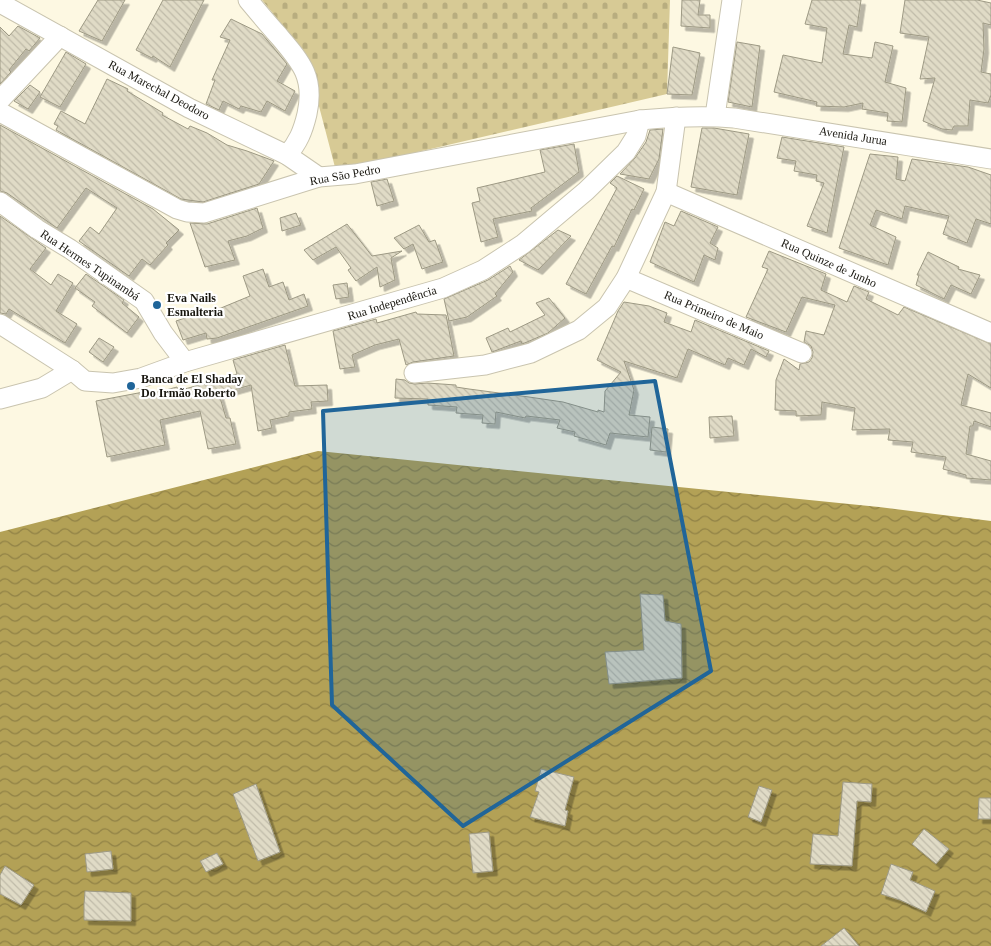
<svg xmlns="http://www.w3.org/2000/svg" width="991" height="946" font-family="'Times New Roman',serif">
  <style>
    .cemetery { fill: url(#cemetery-stones) }
    .water { fill: url(#water-waves) }
    .building { fill: url(#building-back-hatch); stroke: #9d9984; filter: url(#shadow) }
    .lines { fill: none; stroke-linecap: round; stroke-linejoin: round }
    .minor-casing { stroke: #c9c4af; stroke-width: 21 }
    .minor { stroke: #fff; stroke-width: 19 }
    .marked { fill: #206599; fill-opacity: 0.2; stroke: #206599; stroke-width: 4; stroke-linejoin: round }
    .poi-dot { fill: #206599; stroke: #fff; stroke-width: 2 }
    .labels { text-anchor: middle; dominant-baseline: central; stroke-width: 4.5; stroke-linejoin: round; paint-order: stroke }
    .street-label { font-size: 12px; fill: #191710; stroke: #fff }
    .poi-label { font-size: 12px; font-weight: bold; fill: #191710; stroke: #fff; text-anchor: start }
  </style>
  <defs>
    <pattern id="cemetery-stones" width="16" height="16" patternUnits="userSpaceOnUse" patternTransform="scale(1.25)"><rect width="16" height="16" fill="#d7ca95"/><path d="M2 7V4a2 2 0 0 1 4 0v3zM10 15v-3a2 2 0 0 1 4 0v3z" fill="#b8ad7f"/></pattern>
    <pattern id="water-waves" width="16" height="10" patternUnits="userSpaceOnUse" patternTransform="scale(1.25)"><rect width="16" height="10" fill="#b3a156"/><path d="M0 5q4-4 8 0t8 0" fill="none" stroke="#918246"/></pattern>
    <pattern id="building-back-hatch" width="6" height="6" patternUnits="userSpaceOnUse" patternTransform="scale(1.25)"><rect width="6" height="6" fill="#e0dbc6"/><path d="M-1 5l2 2M0 0l6 6M5-1l2 2" fill="none" stroke="#c0bba9"/></pattern>
    <filter id="shadow"><feDropShadow dx="4.5" dy="4.5" stdDeviation="0" flood-color="#0004"/></filter>
  </defs>
  <rect width="100%" height="100%" fill="#fdf8e2"/>
  <!-- cemetery -->
  <polygon class="cemetery" points="262,0 670,0 667,94 336,171 305,53"/>
  <!-- water -->
  <polygon class="water" points="318,451 879,507 991,521 991,946 0,946 0,532"/>
  <!-- building -->
  <g class="building">
    <polygon points="98,0 125,0 102,41 79,31"/>
    <polygon points="163,0 204,0 170,67 153,56 152,58 136,50"/>
    <polygon points="682,0 700,0 698,15 710,15 710,28 681,26"/>
    <polygon points="812,0 861,0 857,27 849,25 843,54 872,58 875,42 893,46 885,82 906,88 902,122 887,121 888,113 862,109 863,103 844,107 816,106 817,102 774,92 783,55 822,63 827,28 805,24"/>
    <polygon points="905,0 977,0 991,3 991,25 983,23 984,49 981,72 991,74 991,95 988,103 970,100 968,126 954,126 952,130 942,129 923,121 935,78 920,79 929,37 900,33"/>
    <polygon points="231,19 262,34 287,64 277,81 295,91 285,111 267,101 261,112 241,106 239,109 223,101 219,110 206,104 215,80 212,80 230,40 220,37"/>
    <polygon points="18,26 40,38 29,51 26,49 9,70 11,72 0,84 0,27 9,36"/>
    <polygon points="737,42 760,46 752,107 728,102"/>
    <polygon points="673,47 700,53 692,95 667,94"/>
    <polygon points="66,52 86,64 60,107 40,97"/>
    <polygon points="107,79 128,89 127,91 163,113 162,115 188,129 190,126 207,133 227,145 247,151 274,161 259,184 203,202 181,199 56,130 58,126 54,124 61,111 85,124"/>
    <polygon points="30,85 40,92 28,109 14,101"/>
    <polygon points="0,125 153,209 179,230 166,243 168,245 150,265 142,259 129,276 79,241 90,227 99,234 117,208 86,188 57,228 7,193 0,191"/>
    <polygon points="702,128 714,128 749,134 737,195 691,187"/>
    <polygon points="663,129 659,159 649,179 620,174 635,158 646,142 650,130"/>
    <polygon points="782,137 844,147 827,233 807,226 824,183 816,181 817,175 794,171 796,161 777,158"/>
    <polygon points="574,144 579,172 531,208 532,211 493,219 498,237 481,242 472,203 480,201 477,188 545,172 540,150"/>
    <polygon points="870,154 898,157 896,179 905,181 912,159 968,167 991,175 991,224 976,219 967,243 943,234 949,216 905,206 902,219 876,210 870,225 896,237 888,265 839,248"/>
    <polygon points="617,176 644,189 634,210 632,209 614,247 612,246 586,294 566,284 617,188 610,183"/>
    <polygon points="387,179 394,201 377,206 371,182"/>
    <polygon points="257,208 263,228 247,236 228,241 235,260 205,267 190,223 207,224"/>
    <polygon points="681,211 718,227 710,243 718,248 715,260 704,255 694,282 650,262 665,222 674,226"/>
    <polygon points="296,213 301,225 282,231 280,218"/>
    <polygon points="0,216 46,248 30,269 51,285 58,274 73,283 56,311 77,324 65,343 9,309 6,314 0,313"/>
    <polygon points="347,224 372,256 402,251 391,258 395,280 380,287 377,267 356,281 348,270 351,268 336,247 313,260 304,250"/>
    <polygon points="419,225 429,242 435,240 443,262 422,269 413,244 404,249 394,238"/>
    <polygon points="558,230 571,236 538,270 519,260"/>
    <polygon points="769,251 826,274 821,290 847,302 854,286 869,292 866,299 898,315 904,307 991,344 991,388 968,374 961,405 991,413 991,427 974,421 973,426 970,426 966,454 991,461 991,480 966,478 966,475 943,469 946,457 911,452 913,442 888,440 890,429 852,430 855,408 822,402 821,415 796,416 796,411 775,410 776,380 784,359 799,370 800,364 809,362 812,358 813,352 811,346 804,342 806,331 824,335 835,305 802,297 786,332 746,317 768,269 762,267"/>
    <polygon points="928,252 959,267 958,269 980,275 971,294 951,285 944,299 916,285 919,275 917,275"/>
    <polygon points="510,266 513,272 495,294 497,296 467,317 449,321 444,299 488,280"/>
    <polygon points="263,269 269,287 283,282 289,300 304,294 308,306 217,338 207,339 206,333 183,340 176,321 200,313 200,312 221,308 250,296 243,276"/>
    <polygon points="86,274 124,300 122,303 139,317 127,333 92,306 95,302 75,288"/>
    <polygon points="347,283 349,297 336,299 333,285"/>
    <polygon points="549,298 565,318 548,333 527,342 522,344 521,341 492,352 486,338 508,328 510,332 545,315 536,303"/>
    <polygon points="624,302 649,306 667,313 664,322 691,332 695,320 769,351 766,357 751,349 744,365 728,358 725,365 688,349 677,378 624,361 634,390 629,415 650,417 648,437 610,433 606,445 574,436 575,432 557,428 560,420 526,416 525,418 496,412 495,424 482,423 483,415 456,413 457,407 428,405 428,399 395,398 396,379 405,380 409,383 415,384 427,383 456,385 456,387 469,389 529,397 563,402 598,412 598,410 604,412 605,391 621,372 597,360 618,311"/>
    <polygon points="416,312 417,314 446,315 454,356 413,362 406,365 399,339 375,345 352,355 355,367 340,369 333,331 376,319 377,323"/>
    <polygon points="99,338 114,347 103,362 89,352"/>
    <polygon points="285,345 295,386 327,385 328,401 311,402 312,409 289,412 289,416 270,420 272,428 258,431 251,385 219,394 226,418 230,418 236,444 208,449 200,411 160,420 165,445 107,457 96,401 154,390 154,393 177,387 178,391 237,374 233,360"/>
    <polygon points="732,416 734,436 710,438 709,417"/>
    <polygon points="652,427 668,429 666,452 650,450"/>
    <polygon points="640,594 663,595 665,621 681,624 682,678 609,684 605,652 644,650"/>
    <polygon points="541,769 574,777 565,810 568,811 565,826 530,817 539,792 535,791"/>
    <polygon points="843,782 872,784 871,802 857,801 852,866 810,864 813,834 838,836"/>
    <polygon points="256,784 280,852 258,861 233,794"/>
    <polygon points="759,786 772,790 761,822 748,817"/>
    <polygon points="979,798 991,798 991,819 978,819"/>
    <polygon points="924,829 949,849 936,864 912,844"/>
    <polygon points="489,832 493,871 473,873 469,834"/>
    <polygon points="111,851 113,869 87,872 85,854"/>
    <polygon points="217,853 223,864 206,872 200,861"/>
    <polygon points="891,864 913,872 910,880 935,891 926,912 900,900 881,894"/>
    <polygon points="5,866 34,885 21,905 0,894 0,875"/>
    <polygon points="85,891 131,893 131,921 84,920 84,904"/>
    <polygon points="844,928 859,946 821,946"/>
  </g>
  <g class="lines">
    <defs>
      <g id="minor">
        <path d="M248,0C258,12 268,24 278,35C301,62 315,77 307,114C303,131 298,143 287,155"/>
        <polyline points="0,3 189,108 287,155 319,177"/>
        <polyline points="0,100 60,36"/>
        <path d="M0,112L177,209L187,212L204,213L319,177L355,174L640,120C671,117 702,115 734,118L991,159"/>
        <polyline points="715,116 732,0"/>
        <polyline points="666,192 991,333"/>
        <polyline points="0,202 37,229 70,249 144,301 163,333 185,362"/>
        <polyline points="626,278 802,353"/>
        <polyline points="0,324 72,370 85,381 113,383 141,378 185,362 443,288 483,270 523,244 586,191 626,152 636,136 640,120"/>
        <polyline points="414,373 485,365 531,353 579,330 607,307 626,278 666,192 676,117"/>
        <polyline points="0,399 42,388 72,370"/>
      </g>
    </defs>
    <!-- minor casing -->
    <use href="#minor" class="minor-casing"/>
    <!-- minor -->
    <use href="#minor" class="minor"/>
  </g>
  <!-- marked area -->
  <path class="marked" d="M655,381L711,671L463,826L332,705L323,411Z"/>
  <!-- markers -->
  <g class="poi-dot">
    <circle cx="157" cy="305" r="5"/>
    <circle cx="131" cy="386" r="5"/>
  </g>
  <g class="labels">
    <!-- street labels -->
    <g class="street-label">
      <text transform="translate(159 90) rotate(28)">Rua Marechal Deodoro</text>
      <text transform="translate(853 136) rotate(9)">Avenida Jurua</text>
      <text transform="translate(345 175) rotate(-10)">Rua São Pedro</text>
      <text transform="translate(829 263) rotate(24)">Rua Quinze de Junho</text>
      <text transform="translate(90 265) rotate(34)">Rua Hermes Tupinambá</text>
      <text transform="translate(392 303) rotate(-17)">Rua Independência</text>
      <text transform="translate(714 315) rotate(23)">Rua Primeiro de Maio</text>
    </g>
    <!-- poi labels -->
    <g class="poi-label">
      <text x="167" y="298">Eva Nails<tspan x="167" dy="14">Esmalteria</tspan></text>
      <text x="141" y="379">Banca de El Shaday<tspan x="141" dy="14">Do Irmão Roberto</tspan></text>
    </g>
  </g>
</svg>
